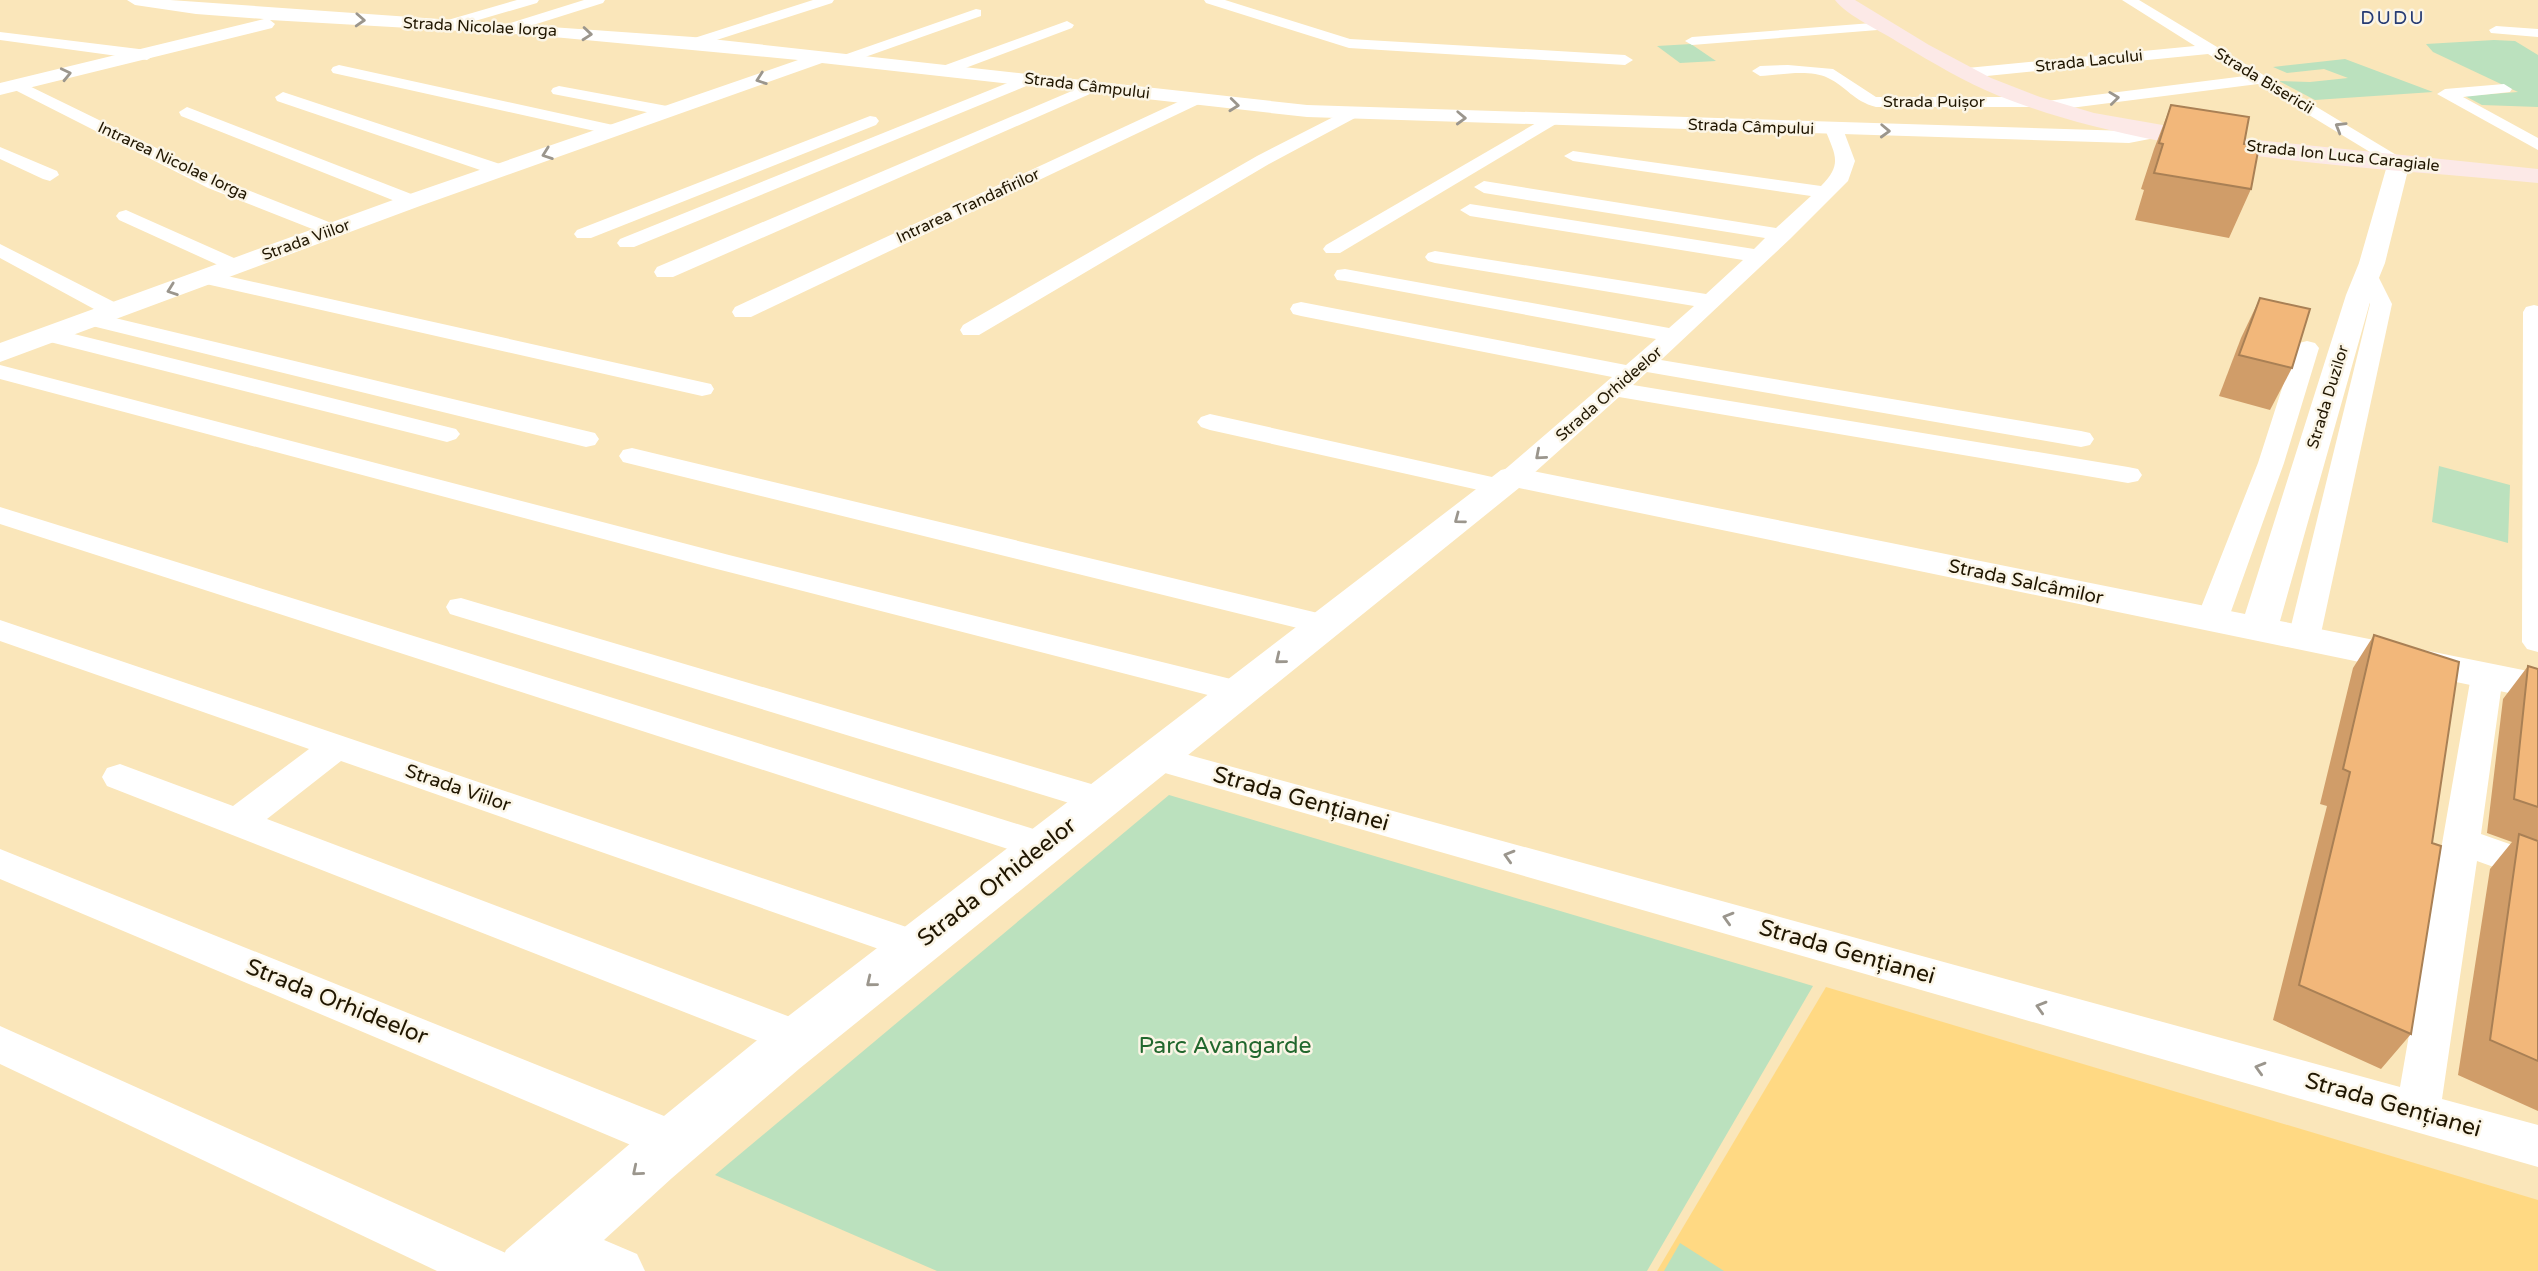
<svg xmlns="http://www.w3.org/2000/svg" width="2538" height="1271" font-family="'Varela Round',sans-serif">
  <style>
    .built { fill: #ffd983 }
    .green { fill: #bbe1be }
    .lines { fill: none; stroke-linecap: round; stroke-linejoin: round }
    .minor { fill: #fff; fill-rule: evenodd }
    .tertiary { fill: #fff; fill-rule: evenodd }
    .secondary { fill: #fce9e7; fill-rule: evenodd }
    .wall { fill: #d09d69 }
    .building { fill: #f2b77a; stroke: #a98055; stroke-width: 2 }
    .oneway { stroke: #9b968d }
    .labels { text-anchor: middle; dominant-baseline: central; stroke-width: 5; stroke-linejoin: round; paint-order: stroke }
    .far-street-label { font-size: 16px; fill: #201601; stroke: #fbf5e6 }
    .far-quarter-label { font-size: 19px; letter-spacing: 2px; fill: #263b73; stroke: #fbf5e6 }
    .street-label { font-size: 19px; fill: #201601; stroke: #fbf5e6 }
    .near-street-label { font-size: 23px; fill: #201601; stroke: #fbf5e6 }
    .near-park-label { font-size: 23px; fill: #21672d; stroke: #fbf5e6 }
  </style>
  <rect width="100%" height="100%" fill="#fae6ba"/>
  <!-- built -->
  <polygon class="built" points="1826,987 2538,1200 2538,1271 1657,1271"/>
  <!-- green -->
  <g class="green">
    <polygon points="2494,40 2515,41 2538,55 2538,107 2482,105 2465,96 2518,92 2433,52 2426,44"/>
    <polygon points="1691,44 1716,61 1680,63 1657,46"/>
    <polygon points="2345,59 2433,92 2315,100 2279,81 2310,82 2348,78 2324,69 2287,73 2273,67"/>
    <polygon points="2439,466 2510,485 2508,543 2432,522"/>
    <polygon points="1169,795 1813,986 1647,1271 937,1271 715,1175"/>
    <polygon points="1680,1243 1724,1271 1664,1271"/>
  </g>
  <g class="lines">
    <!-- minor -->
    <g class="minor">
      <polygon points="517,0 539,0 537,3 451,28 441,28 439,25 441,22"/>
      <polygon points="584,0 605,0 603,3 511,32 501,32 499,29 501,26"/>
      <polygon points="813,0 834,0 832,3 698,46 693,48 685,43 688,40"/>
      <polygon points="1204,0 1225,0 1350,39 1625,55 1633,60 1625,65 1349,48 1206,3"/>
      <polygon points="2122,0 2139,0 2408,162 2399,167 2393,166 2258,84 2047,111 2039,106 2047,101 2245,76 2208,54 1967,78 1959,73 1967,68 2195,46"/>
      <polygon points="976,9 981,10 981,16 851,62 841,62 838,59 841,56"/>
      <polygon points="1067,21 1074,25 1072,28 952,73 946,75 938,70 940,67"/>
      <polygon points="1885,22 1892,26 1890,29 1692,45 1685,41 1692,37"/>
      <polygon points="2496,26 2538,29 2538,37 2491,33 2489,30"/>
      <polygon points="0,32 147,50 155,55 147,60 0,40"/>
      <polygon points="339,65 613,125 622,130 613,135 333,73 331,70 333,67"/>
      <path d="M1788,65L1833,69L1876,97H2033L2041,102L2033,107H1876C1853,101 1847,87 1828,78C1809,69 1781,75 1760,76L1752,71L1760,66Z"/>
      <polygon points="1030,74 1038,79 1036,82 634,247 620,247 617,243 620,239"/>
      <polygon points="17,80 222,180 339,226 342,230 339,234 325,234 208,188 11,88 9,85"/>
      <polygon points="1093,82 1101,87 1099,90 673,277 657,277 654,272 657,267"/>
      <polygon points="2504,84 2512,89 2510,92 2463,97 2538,138 2538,150 2437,94 2445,89"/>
      <polygon points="559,86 667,106 675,111 667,116 553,94 551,91 553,88"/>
      <polygon points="283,92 506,166 508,170 506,174 492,174 277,101 275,97"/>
      <polygon points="1193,95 1199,96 1201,100 1199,104 751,317 735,317 732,312 735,307"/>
      <polygon points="187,107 419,197 422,201 412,207 405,205 181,116 179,112"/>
      <polygon points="1349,109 1357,114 1355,118 1269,164 979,335 963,335 960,330 963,325 1257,156"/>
      <polygon points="1550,115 1556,116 1559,120 1556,124 1340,253 1326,253 1323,249 1326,245"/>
      <polygon points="870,116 876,117 879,121 876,125 591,238 577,238 574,234 577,230"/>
      <path d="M1834,124L1843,129L1855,161L1848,181L1790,239L1661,360L2081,431L2090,433L2094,439L2090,445L2081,447L1647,372L1633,385L2128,467L2138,469L2142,475L2138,481L2128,483L1619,397L1523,483L1513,485L1511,493L1501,495L1210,430L1201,427L1197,422L1201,417L1210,414L1501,479L1503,471L1612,377L1301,316L1293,314L1290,309L1293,304L1301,302L1626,365L1656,339L1345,281L1337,280L1334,275L1337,270L1345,269L1669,328L1694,306L1435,263L1428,261L1425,257L1428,253L1435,251L1706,294L1743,260L1470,216L1460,210L1470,204L1754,249L1765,238L1484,193L1474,187L1484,181L1776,228L1811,196L1573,161L1564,156L1573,151L1821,186C1843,164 1835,155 1825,129Z"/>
      <polygon points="0,147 57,171 59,175 50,181 43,179 0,159"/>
      <polygon points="126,210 243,262 247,266 243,270 229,270 119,220 116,216 119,212"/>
      <polygon points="0,244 122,306 125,311 122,316 115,318 595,433 599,439 595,445 586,447 84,324 81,319 84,314 92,312 105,315 0,258"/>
      <polygon points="205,271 702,382 711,384 714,389 711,394 702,396 197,282 194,277 197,272"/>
      <polygon points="2368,271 2376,272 2392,304 2320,638 2315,645 2304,648 2293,645 2288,638 2370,304 2357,277 2360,272"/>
      <polygon points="2534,305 2538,306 2538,652 2527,649 2522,642 2523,312 2526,307"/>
      <polygon points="50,328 456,429 460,434 456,439 447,442 42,340 38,335 42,330"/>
      <polygon points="2307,341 2315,343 2319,348 2284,463 2228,620 2223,627 2212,630 2201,627 2196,620 2258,463 2295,348 2299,343"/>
      <polygon points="0,365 729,555 1239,681 1251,684 1256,692 1251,700 1239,703 709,567 0,379"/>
      <polygon points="632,448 1322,614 1333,617 1338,624 1333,631 1322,634 623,462 619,456 623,450"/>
      <polygon points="0,507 1056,836 1062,846 1056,856 1043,860 1030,856 0,524"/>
      <polygon points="461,598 1115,791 1120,800 1115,809 1102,813 450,614 446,607 450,600"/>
      <polygon points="0,620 930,935 936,946 930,957 916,962 341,761 267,819 814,1026 820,1039 814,1052 799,1057 107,786 102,777 107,768 120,764 233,806 309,749 0,641"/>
      <polygon points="2487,665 2499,668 2503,676 2481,834 2538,854 2538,883 2477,861 2442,1099 2538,1125 2538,1167 1144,767 1139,758 1144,749 1156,746 2400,1087 2471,676 2475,668"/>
      <polygon points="0,849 689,1126 696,1141 689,1156 673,1162 657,1156 0,879"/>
      <polygon points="0,1026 508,1254 516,1271 437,1271 0,1064"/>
      <polygon points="557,1220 637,1254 645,1271 565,1271 540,1260 533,1243 540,1226"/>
    </g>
    <!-- tertiary -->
    <g class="tertiary">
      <polygon points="127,0 170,0 693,37 1307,105 2129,131 2152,126 2160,127 2163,132 2160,137 2129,143 1307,117 822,63 420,206 0,362 0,343 404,196 798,60 532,35 270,20 275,24 272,28 0,95 0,83 264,19 196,14 135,5"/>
      <polygon points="2399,155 2407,157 2410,162 2385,263 2372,295 2280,621 2538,673 2538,699 1519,488 799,1069 672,1178 570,1271 497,1271 506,1250 632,1142 761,1037 1501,470 1513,467 2245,614 2346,295 2359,263 2388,162 2391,157"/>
    </g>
    <!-- secondary -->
    <path class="secondary" d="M1835,0H1855L1929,45L1991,78L2040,97L2094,113L2237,138L2538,169V183C2366,166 2160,160 1999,96C1965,82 1933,63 1901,44C1883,32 1847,16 1835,0Z"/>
  </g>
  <!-- wall -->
  <g class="wall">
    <polygon points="2171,105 2244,144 2251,189 2229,238 2135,220 2144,190 2141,189 2154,149"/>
    <polygon points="2260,298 2292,368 2270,410 2219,396 2241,338"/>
    <polygon points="2374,635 2432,843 2411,1034 2381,1069 2273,1020 2327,806 2320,804 2353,668"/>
    <polygon points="2528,666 2538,669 2538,1111 2458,1075 2490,869 2512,842 2487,833 2503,699"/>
  </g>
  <!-- building -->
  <g class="building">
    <polygon points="2171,105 2249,117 2244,144 2259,146 2251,189 2154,173 2163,144 2159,143"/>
    <polygon points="2260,298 2310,309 2292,368 2239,355"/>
    <polygon points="2374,635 2459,662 2432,843 2441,846 2411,1034 2299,985 2350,772 2343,769"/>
    <polygon points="2528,666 2538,669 2538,807 2514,799"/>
    <polygon points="2519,834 2538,841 2538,1061 2490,1040"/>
  </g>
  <!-- one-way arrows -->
  <defs><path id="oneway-chevron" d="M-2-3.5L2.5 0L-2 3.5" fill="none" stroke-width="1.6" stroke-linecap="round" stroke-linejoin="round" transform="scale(1.75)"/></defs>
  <g class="oneway">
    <use href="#oneway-chevron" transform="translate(360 20) rotate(3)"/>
    <use href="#oneway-chevron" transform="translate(587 34) rotate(5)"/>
    <use href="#oneway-chevron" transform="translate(66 74) rotate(-13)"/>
    <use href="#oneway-chevron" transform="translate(761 79) rotate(161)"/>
    <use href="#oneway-chevron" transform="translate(2114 98) rotate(-7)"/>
    <use href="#oneway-chevron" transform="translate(1234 105) rotate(6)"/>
    <use href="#oneway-chevron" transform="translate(1461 118) rotate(2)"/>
    <use href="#oneway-chevron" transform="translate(2340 127) rotate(-149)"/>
    <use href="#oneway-chevron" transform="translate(1885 131) rotate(2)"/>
    <use href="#oneway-chevron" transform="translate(547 154) rotate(160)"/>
    <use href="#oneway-chevron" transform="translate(172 290) rotate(160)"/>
    <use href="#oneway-chevron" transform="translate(1540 455) rotate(139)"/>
    <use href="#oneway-chevron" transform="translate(1459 519) rotate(143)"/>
    <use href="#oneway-chevron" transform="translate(1280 659) rotate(141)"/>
    <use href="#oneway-chevron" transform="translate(1509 856) rotate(-164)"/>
    <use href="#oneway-chevron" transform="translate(1728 918) rotate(-164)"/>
    <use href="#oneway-chevron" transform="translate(871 982) rotate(141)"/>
    <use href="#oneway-chevron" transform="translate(2041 1007) rotate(-164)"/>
    <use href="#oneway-chevron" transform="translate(2260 1068) rotate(-164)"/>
    <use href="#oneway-chevron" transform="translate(637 1171) rotate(140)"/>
  </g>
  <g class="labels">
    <!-- far-street labels -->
    <g class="far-street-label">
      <text transform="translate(480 27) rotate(3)">Strada Nicolae Iorga</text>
      <text transform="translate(2089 61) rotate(-6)">Strada Lacului</text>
      <text transform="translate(2264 81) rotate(31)">Strada Bisericii</text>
      <text transform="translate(1087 86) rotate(7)">Strada Câmpului</text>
      <text x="1934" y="102">Strada Puișor</text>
      <text transform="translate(1751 127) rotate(2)">Strada Câmpului</text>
      <text transform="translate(2343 156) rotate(6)">Strada Ion Luca Caragiale</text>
      <text transform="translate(173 161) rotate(25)">Intrarea Nicolae Iorga</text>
      <text transform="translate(968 206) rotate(-25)">Intrarea Trandafirilor</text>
      <text transform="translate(306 240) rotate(-20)">Strada Viilor</text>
      <text transform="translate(1609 394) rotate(-41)">Strada Orhideelor</text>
      <text transform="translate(2328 397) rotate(-73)">Strada Duzilor</text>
    </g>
    <!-- far-quarter labels -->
    <g class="far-quarter-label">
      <text x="2393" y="18">DUDU</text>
    </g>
    <!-- street labels -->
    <g class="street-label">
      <text transform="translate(2026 582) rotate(12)">Strada Salcâmilor</text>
      <text transform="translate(458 788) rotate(19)">Strada Viilor</text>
    </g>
    <!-- near-street labels -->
    <g class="near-street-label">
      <text transform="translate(1301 799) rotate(16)">Strada Gențianei</text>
      <text transform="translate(997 882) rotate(-38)">Strada Orhideelor</text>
      <text transform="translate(1847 952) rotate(16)">Strada Gențianei</text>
      <text transform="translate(337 1002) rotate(22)">Strada Orhideelor</text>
      <text transform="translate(2393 1105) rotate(16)">Strada Gențianei</text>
    </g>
    <!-- near-park labels -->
    <g class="near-park-label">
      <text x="1225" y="1046">Parc Avangarde</text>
    </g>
  </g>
</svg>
